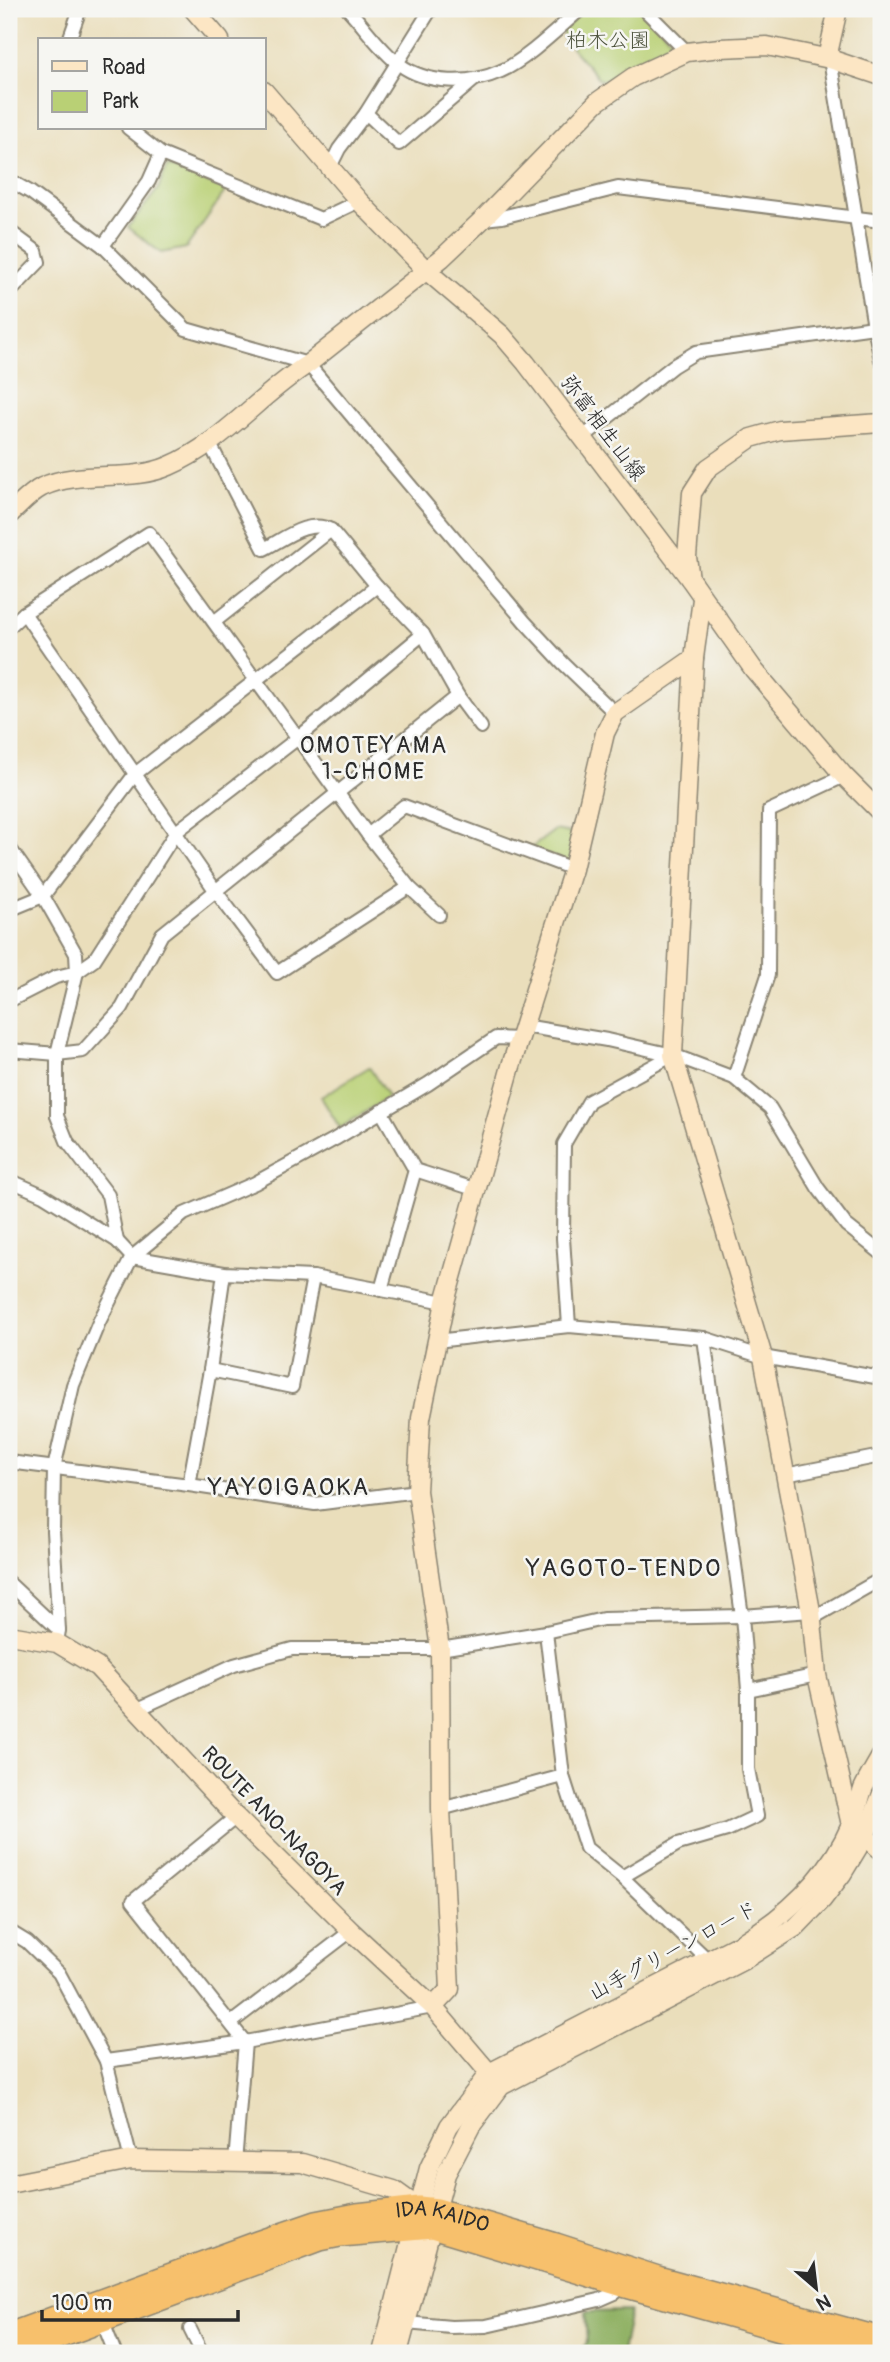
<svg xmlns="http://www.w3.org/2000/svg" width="890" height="2362" font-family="Pangolin,'Klee One',sans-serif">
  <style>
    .green { fill: #b9d075; stroke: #727e50; stroke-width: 2 }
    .forest { fill: #92b266; stroke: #5e6e48; stroke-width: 2 }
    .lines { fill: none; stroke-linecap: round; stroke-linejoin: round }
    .street-casing { stroke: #8a8473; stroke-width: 16 }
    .secondary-casing { stroke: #8a8473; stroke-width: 21 }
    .highway-casing { stroke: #8a8473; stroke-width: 26 }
    .street { stroke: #fff; stroke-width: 12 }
    .secondary { stroke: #fce6c4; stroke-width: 18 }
    .highway { stroke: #f7c06c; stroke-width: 23 }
    .labels { text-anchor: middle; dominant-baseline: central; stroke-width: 5; stroke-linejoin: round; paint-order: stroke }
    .park-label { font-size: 21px; fill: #4e543e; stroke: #f6f6f2 }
    .street-label { font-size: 21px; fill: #2b2b2b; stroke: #f6f6f2 }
    .neighbourhood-label { font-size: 23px; letter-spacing: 2px; fill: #2b2b2b; stroke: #f6f6f2 }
    .quarter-label { font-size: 24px; letter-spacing: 2px; fill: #2b2b2b; stroke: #f6f6f2 }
  </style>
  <rect width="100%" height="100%" fill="#f6f6f2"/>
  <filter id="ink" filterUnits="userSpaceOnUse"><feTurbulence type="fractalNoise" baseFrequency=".0143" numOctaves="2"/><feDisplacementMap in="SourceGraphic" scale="14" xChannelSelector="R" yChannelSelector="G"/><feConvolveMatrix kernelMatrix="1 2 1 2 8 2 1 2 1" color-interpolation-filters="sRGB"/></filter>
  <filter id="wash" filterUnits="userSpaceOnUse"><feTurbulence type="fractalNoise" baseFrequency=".00686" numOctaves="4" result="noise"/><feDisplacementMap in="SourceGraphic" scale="28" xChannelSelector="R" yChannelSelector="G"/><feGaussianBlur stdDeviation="1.57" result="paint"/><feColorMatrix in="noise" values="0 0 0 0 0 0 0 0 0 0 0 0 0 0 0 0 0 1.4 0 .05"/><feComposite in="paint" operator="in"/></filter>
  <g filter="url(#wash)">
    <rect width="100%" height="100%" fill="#eadebb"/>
    <!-- green -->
    <g class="green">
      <polygon points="586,9 640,9 673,41 670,46 629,64 607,80 600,80 564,39 562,30"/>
      <polygon points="167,166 226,190 186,248 161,253 128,227 158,189"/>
      <polygon points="555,830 576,834 570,863 530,849"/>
      <polygon points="369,1067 388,1097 340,1128 321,1097"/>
    </g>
    <!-- forest -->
    <polygon class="forest" points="630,2311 622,2353 578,2353 587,2343 585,2312"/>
  </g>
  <g filter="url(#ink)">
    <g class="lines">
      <defs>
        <g id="street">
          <path d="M348,9C364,26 381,51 399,64C427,85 470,85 501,71C525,61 560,27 581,9"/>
          <polyline points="644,9 687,52"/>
          <polyline points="69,40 80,9"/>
          <polyline points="830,59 874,327 881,360"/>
          <polyline points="366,113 399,144 474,80"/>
          <polyline points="128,128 161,154 321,219 359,201"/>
          <polyline points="330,167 339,149 366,113 431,9"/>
          <polyline points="9,180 30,192 103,246 186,329 308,364 525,622 563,663 615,713"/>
          <polyline points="483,219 502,217 618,188 881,221"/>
          <polyline points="9,231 36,251 39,262 9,293"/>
          <polyline points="103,246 149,181 161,154"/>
          <polyline points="582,438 673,366 696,352 874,327"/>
          <path d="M210,444L264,549C284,539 309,518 331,530L377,586L423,634L458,696L481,727"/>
          <polyline points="24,613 215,890 277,973 409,887"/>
          <polyline points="214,622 331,530"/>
          <polyline points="9,627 24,613 149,533 368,835 409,887 439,915"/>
          <polyline points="368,835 404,806 573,869"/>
          <polyline points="9,847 43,896 76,954 77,972 57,1054 57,1116 67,1141 108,1195 117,1241"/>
          <polyline points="9,910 43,896 135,774 377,586"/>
          <polyline points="9,1001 56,977 77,972 94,960 176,832 298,738 423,634"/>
          <polyline points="524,1026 607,1040 673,1055 734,1078 770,1108 818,1188 846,1225 881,1253"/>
          <polyline points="9,1050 57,1054 83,1051 122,1008 162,934 458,696"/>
          <polyline points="734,1078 768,975 769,811 844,776"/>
          <polyline points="381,1111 415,1170 477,1190"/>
          <polyline points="9,1180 43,1195 117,1241 132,1257 224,1273 313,1277 445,1302"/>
          <polyline points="381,1290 415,1170"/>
          <polyline points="569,1326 563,1238 564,1144 589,1101 673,1055"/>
          <polyline points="436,1341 569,1326 704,1338 763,1357 881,1378"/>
          <polyline points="210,1370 292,1387 313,1277"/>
          <polyline points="9,1462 189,1485 315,1504 417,1491"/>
          <polyline points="785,1475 881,1456"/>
          <polyline points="189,1485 210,1370 224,1273"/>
          <polyline points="9,1583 59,1630"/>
          <polyline points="811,1619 881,1579"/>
          <polyline points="546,1632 563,1776 586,1848 622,1877 708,1960"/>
          <polyline points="57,1643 59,1630 53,1531 54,1468 73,1385 99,1322 132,1257 184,1214 255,1183 335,1139 428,1084 496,1038 521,1039"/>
          <polyline points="748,1690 817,1675"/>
          <polyline points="138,1709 234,1665 292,1649 440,1649 546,1632 603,1619 742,1616 811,1611"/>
          <polyline points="441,1809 563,1776"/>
          <polyline points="622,1877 678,1844 727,1830 757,1816 748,1769 748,1690 742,1616 704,1338"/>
          <polyline points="9,1931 27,1942 59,1973 106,2061 131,2160"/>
          <polyline points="231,2023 351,1931"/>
          <polyline points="106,2061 245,2042 433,2007"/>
          <polyline points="235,2163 245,2042 133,1901 236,1817"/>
          <polyline points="102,2320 115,2353"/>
          <polyline points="406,2323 451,2327 486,2326 599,2300 615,2293 623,2285"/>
          <polyline points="190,2329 202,2353"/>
        </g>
        <g id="secondary">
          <polyline points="193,9 220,40"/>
          <polyline points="830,59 829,49 838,9"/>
          <polyline points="264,91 359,201 427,271 502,335 526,363 690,579 754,670 844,776 881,813"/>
          <path d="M9,515C19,506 30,493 42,487C81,469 130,483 169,466C223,443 259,395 308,364L442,258L483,219L597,102L633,77L687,52L720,48L767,46L830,59L881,76"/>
          <polyline points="690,579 687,557 692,493 708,468 751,438 780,430 881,423"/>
          <polyline points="694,658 673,1055 763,1357 811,1611 817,1675 851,1825 881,1850"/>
          <polyline points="9,1635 57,1643 97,1667 236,1817 351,1931 433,2007 496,2081"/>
          <polyline points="433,2007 450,1989 441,1809 440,1649 417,1491 421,1418 445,1302 511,1066 573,869 605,733 615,713 694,658 702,599"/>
          <polyline points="9,2184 131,2160 302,2163 394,2190 419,2208"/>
          <path d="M382,2353L429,2168L449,2126L489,2073L743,1942C790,1913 829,1876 851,1825C857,1813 859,1801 863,1789C868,1778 875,1767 881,1756"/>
          <polyline points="398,2353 446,2174 471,2126 501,2086 744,1960 796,1927 822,1900 842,1874 865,1836 881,1796"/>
        </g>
        <g id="highway">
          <path id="s1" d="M9,2335L258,2243L316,2223L357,2215L419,2208L437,2210L556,2245L658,2278L881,2339"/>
          <polyline points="15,2353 320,2239 340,2235 432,2227 623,2285 866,2353"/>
        </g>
      </defs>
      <!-- street casing -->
      <use href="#street" class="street-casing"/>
      <!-- secondary casing -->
      <use href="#secondary" class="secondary-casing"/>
      <!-- highway casing -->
      <use href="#highway" class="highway-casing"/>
      <!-- street -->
      <use href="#street" class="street"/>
      <!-- secondary -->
      <use href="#secondary" class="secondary"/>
      <!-- highway -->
      <use href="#highway" class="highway"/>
    </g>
  </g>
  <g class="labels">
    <!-- park labels -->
    <g class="park-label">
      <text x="608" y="40">柏木公園</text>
    </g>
    <!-- street labels -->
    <g class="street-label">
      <text transform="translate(603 428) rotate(53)">弥富相生山線</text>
      <text transform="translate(274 1821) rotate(46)">ROUTE ANO-NAGOYA</text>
      <text transform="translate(673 1951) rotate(-28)">山手グリーンロード</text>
      <text stroke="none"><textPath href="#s1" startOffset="455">IDA KAIDO</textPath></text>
    </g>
    <!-- neighbourhood labels -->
    <g class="neighbourhood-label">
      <text x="374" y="745">OMOTEYAMA<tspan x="374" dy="26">1-CHOME</tspan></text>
    </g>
    <!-- quarter labels -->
    <g class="quarter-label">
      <text x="289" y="1487">YAYOIGAOKA</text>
      <text x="624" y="1568">YAGOTO-TENDO</text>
    </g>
  </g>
  <!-- margin -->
  <rect width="890" height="2362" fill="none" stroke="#f6f6f2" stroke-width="35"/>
  <!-- legend -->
  <rect x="38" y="38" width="228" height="91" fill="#f6f6f2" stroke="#a5a5a2" stroke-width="2"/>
  <rect x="52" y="61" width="35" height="10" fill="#fce6c4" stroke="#a5a5a2" stroke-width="2"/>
  <text x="102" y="74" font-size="21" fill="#2b2b2b">Road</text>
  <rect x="52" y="91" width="35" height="21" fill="#b9d075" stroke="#a5a5a2" stroke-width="2"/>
  <text x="102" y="108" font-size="21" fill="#2b2b2b">Park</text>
  <!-- north arrow -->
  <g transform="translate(816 2288) rotate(152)" stroke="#f6f6f2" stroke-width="5" paint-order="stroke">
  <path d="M0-5L12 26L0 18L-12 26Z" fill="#2b2b2b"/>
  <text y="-10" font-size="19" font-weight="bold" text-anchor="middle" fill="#2b2b2b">N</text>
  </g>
  <!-- scale -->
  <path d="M42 2310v10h196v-10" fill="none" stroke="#2b2b2b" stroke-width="3.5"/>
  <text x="52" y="2310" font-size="21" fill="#2b2b2b" stroke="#f6f6f2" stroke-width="5" paint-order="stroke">100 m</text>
</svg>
